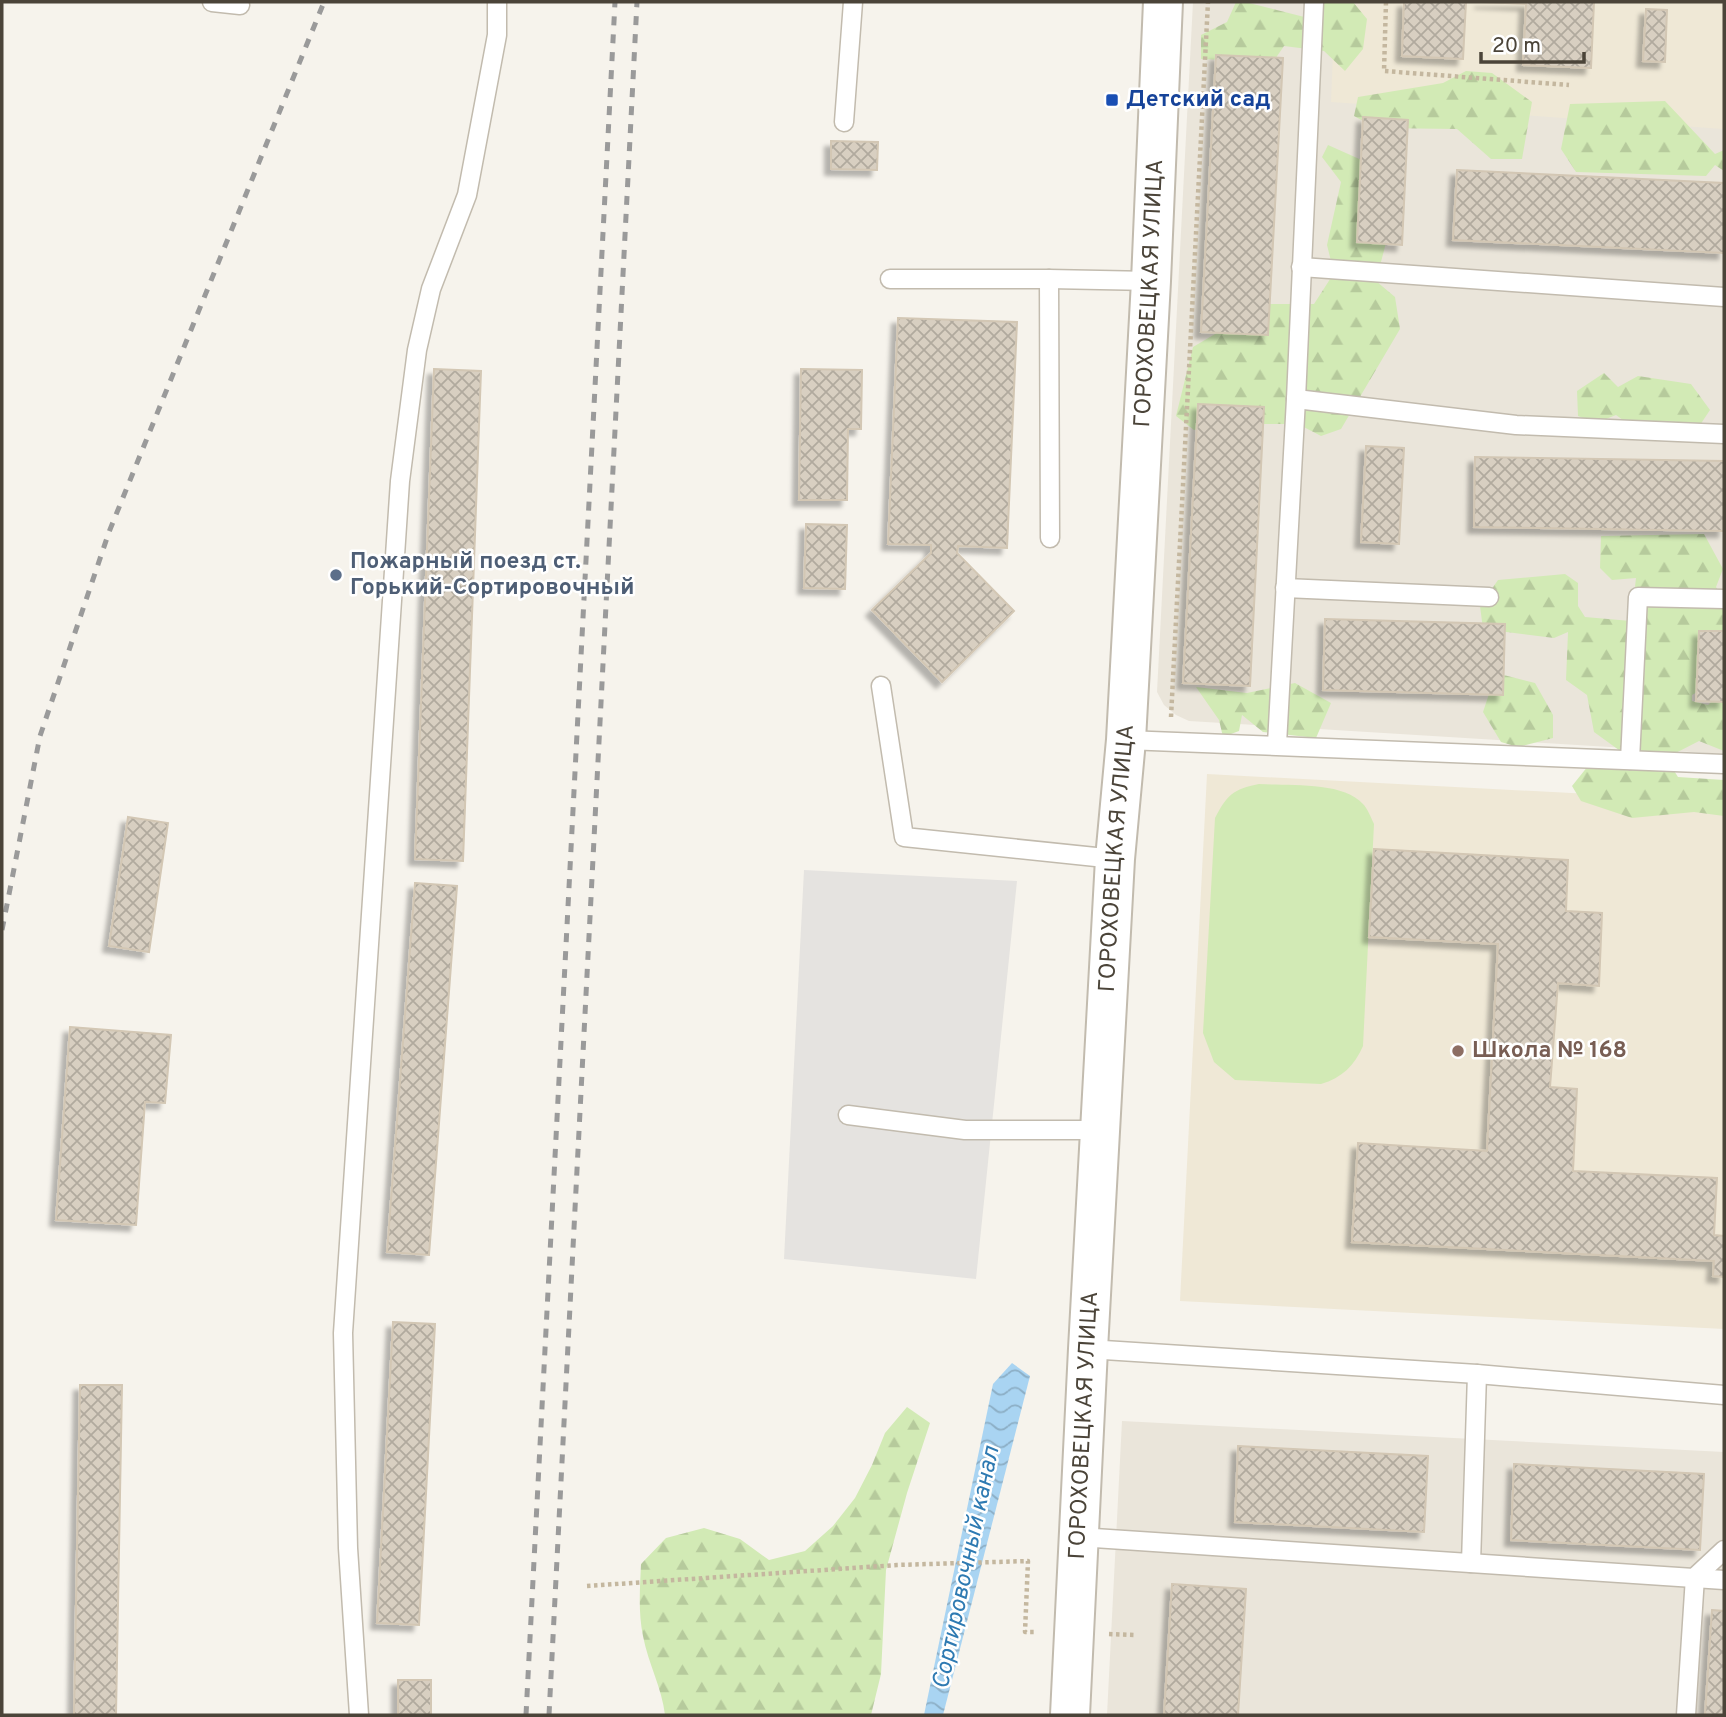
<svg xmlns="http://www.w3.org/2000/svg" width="1726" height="1717" font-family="Overpass,sans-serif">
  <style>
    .residential { fill: #eae5da }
    .education { fill: #efe8d6 }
    .grass { fill: #d2eab5 }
    .forest { fill: url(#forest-firs) }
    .parking { fill: #e5e3e0 }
    .water { fill: url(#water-waves) }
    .building { fill: url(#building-cross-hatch); stroke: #d3c7b4; stroke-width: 2; filter: url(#shadow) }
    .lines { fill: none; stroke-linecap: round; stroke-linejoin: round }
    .service-casing { stroke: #c2bbae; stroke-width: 21 }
    .tertiary-casing { stroke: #c2bbae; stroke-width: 42 }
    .path { stroke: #c4b79f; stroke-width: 4.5; stroke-dasharray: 3.5 3.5; stroke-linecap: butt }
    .service { stroke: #fff; stroke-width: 18 }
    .tertiary { stroke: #fff; stroke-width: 38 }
    .rail { stroke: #9a9a9a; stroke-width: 5; stroke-dasharray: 9 9; stroke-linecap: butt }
    .transit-dot { fill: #1a4fb4; stroke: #fff; stroke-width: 2.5 }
    .service-dot { fill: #5c6f8a; stroke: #fff; stroke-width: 2.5 }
    .education-dot { fill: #8d6e63; stroke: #fff; stroke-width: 2.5 }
    .labels { text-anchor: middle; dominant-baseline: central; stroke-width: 5; stroke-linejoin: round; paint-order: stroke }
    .transit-label { font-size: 23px; font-weight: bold; fill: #164399; stroke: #fff; text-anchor: start }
    .street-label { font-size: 23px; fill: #4b4439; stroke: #fff }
    .service-label { font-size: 23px; font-weight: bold; fill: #4e5e75; stroke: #fff; text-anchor: start }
    .education-label { font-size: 23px; font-weight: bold; fill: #785e54; stroke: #fff; text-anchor: start }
    .water-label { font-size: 24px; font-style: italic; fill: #2e7ab2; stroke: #fff }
  </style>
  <defs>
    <pattern id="forest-firs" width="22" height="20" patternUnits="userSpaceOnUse" patternTransform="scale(1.75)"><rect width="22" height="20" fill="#d2eab5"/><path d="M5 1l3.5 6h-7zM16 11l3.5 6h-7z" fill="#b6ca9c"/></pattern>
    <pattern id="water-waves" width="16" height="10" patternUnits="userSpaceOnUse" patternTransform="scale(1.75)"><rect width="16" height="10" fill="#a9d4f2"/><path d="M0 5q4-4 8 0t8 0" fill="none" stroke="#8caec5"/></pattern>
    <pattern id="building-cross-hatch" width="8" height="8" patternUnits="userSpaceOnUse" patternTransform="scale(1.75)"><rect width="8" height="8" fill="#d8cfc1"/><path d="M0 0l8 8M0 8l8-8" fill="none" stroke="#b1aa9e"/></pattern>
    <filter id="shadow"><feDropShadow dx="-6" dy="6" stdDeviation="2" flood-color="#0004"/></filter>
  </defs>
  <rect width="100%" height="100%" fill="#f6f3ec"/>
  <!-- residential -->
  <g class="residential">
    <polygon points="1193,2 1724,2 1724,754 1189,721 1176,715 1164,705 1157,692"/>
    <polygon points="1122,1421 1724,1452 1724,1715 1107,1715"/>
  </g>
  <!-- education -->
  <g class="education">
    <polygon points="1335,2 1724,2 1724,129 1331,102"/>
    <polygon points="1207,774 1724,801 1724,1329 1180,1301"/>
  </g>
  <!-- grass -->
  <path class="grass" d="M1259,784C1288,786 1343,781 1363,804C1368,809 1371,818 1374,824L1363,1046C1355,1065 1342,1078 1321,1084L1235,1080L1214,1062L1203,1033L1215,818C1227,795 1233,789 1259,784Z"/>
  <!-- forest -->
  <g class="forest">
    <polygon points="1236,2 1245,2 1316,20 1322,2 1353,2 1367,19 1363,49 1345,71 1324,51 1284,46 1273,62 1201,59 1201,35 1227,22"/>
    <polygon points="1466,71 1492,73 1532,102 1522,159 1491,159 1457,129 1376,128 1354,116 1358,97 1443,83"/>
    <polygon points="1665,101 1715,154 1724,150 1724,171 1715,165 1706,176 1576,172 1561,149 1570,104"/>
    <polygon points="1328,145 1384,170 1393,216 1376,281 1395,297 1400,329 1341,429 1321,436 1298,424 1218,424 1194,430 1176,416 1193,347 1266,304 1314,304 1334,273 1327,245 1341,182 1322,157"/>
    <polygon points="1604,373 1618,387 1638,376 1691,384 1710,410 1700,425 1627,423 1616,415 1596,423 1578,416 1577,391"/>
    <polygon points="1704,534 1723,569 1716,587 1724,604 1724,677 1692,695 1692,701 1708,705 1718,695 1724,695 1724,751 1699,741 1666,758 1678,777 1724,780 1724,816 1694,812 1632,818 1581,801 1572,786 1588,766 1634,761 1594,732 1587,695 1566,680 1568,632 1554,638 1483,629 1480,606 1498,580 1565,574 1578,583 1578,606 1585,617 1631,621 1636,578 1612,580 1600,568 1601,536"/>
    <polygon points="1496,673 1535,683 1553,715 1553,738 1518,747 1501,742 1483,712"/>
    <polygon points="1295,683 1331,703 1316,738 1263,732 1242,715 1239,731 1223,737 1219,720 1196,687 1247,693"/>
    <path d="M907,1407L930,1423L907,1493L886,1570L881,1674L871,1715H665C662,1688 648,1663 643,1636C638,1612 640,1588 641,1564L666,1538L704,1528L740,1539L769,1560L805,1551L833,1526L855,1498L872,1465L885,1433Z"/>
  </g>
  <!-- parking -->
  <polygon class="parking" points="804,870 1017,881 976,1279 784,1259"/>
  <!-- water -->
  <polygon class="water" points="1012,1363 1030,1376 943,1715 924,1715 993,1384"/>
  <!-- building -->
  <g class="building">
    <polygon points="1404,2 1466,2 1463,59 1402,56"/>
    <polygon points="1480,2 1594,2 1591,68 1523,65 1526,4"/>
    <polygon points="1646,9 1667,10 1665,62 1643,61"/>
    <polygon points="1216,55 1283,58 1268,335 1201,332"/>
    <polygon points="1363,117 1408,120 1402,245 1357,242"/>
    <polygon points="831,141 878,142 877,170 831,169"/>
    <polygon points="1457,170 1724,183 1724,253 1453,240"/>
    <polygon points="898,318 1017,322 1007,548 958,546 957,553 1014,611 942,682 872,610 931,553 931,545 888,544"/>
    <polygon points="434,369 481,371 463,861 415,859"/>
    <polygon points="801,369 862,370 861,429 848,429 847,500 799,500"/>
    <polygon points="1198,404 1264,407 1250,686 1183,683"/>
    <polygon points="1366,446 1404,448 1399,544 1361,542"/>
    <polygon points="1475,457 1724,461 1724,531 1474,527"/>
    <polygon points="806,524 847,525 845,589 804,588"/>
    <polygon points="1325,619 1505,624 1503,695 1323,690"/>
    <polygon points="1699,631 1724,631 1724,702 1696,701"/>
    <polygon points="128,817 168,823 149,952 109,946"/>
    <polygon points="1374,849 1568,860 1566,911 1602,913 1599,986 1558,983 1550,1087 1577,1089 1573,1171 1717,1178 1714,1235 1724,1236 1724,1277 1713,1276 1714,1261 1352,1242 1358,1143 1487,1151 1498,944 1369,937"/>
    <polygon points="415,883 457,886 429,1255 387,1252"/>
    <polygon points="70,1027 171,1035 165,1103 145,1102 136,1225 56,1220"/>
    <polygon points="393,1322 435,1324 419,1625 377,1623"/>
    <polygon points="80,1385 122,1385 116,1715 74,1715"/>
    <polygon points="1238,1446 1428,1456 1424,1532 1235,1522"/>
    <polygon points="1514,1464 1704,1474 1700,1550 1511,1540"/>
    <polygon points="1172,1584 1246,1589 1238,1715 1164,1715"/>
    <polygon points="1712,1610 1724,1611 1724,1715 1705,1715"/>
    <rect x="398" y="1680" width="33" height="35"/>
  </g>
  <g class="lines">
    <defs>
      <g id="service">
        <polyline points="212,2 240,5"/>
        <polyline points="844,122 853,2"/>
        <polyline points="1301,267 1724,297"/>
        <polyline points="890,279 1049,279 1151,281"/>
        <polyline points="1049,279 1050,538"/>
        <polyline points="1296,399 1516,425 1724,434"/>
        <polyline points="1285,588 1489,597"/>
        <polyline points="881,686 904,837 1115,859"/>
        <polyline points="1126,740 1724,764"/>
        <polyline points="1277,744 1296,399 1314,2"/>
        <polyline points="1630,760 1638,597 1724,599"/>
        <polyline points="848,1115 965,1130 1100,1130"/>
        <polyline points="1088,1349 1477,1374 1724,1395"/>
        <polyline points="1079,1537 1724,1580"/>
        <polyline points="1471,1563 1477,1374"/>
        <polyline points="359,1715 348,1548 343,1333 400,481 417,350 431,289 467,195 497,35 497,2"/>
        <polyline points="1686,1715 1695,1577 1724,1550"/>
      </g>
      <g id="tertiary">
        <path id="s1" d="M1070,1715L1088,1349L1115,859L1126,740L1151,281L1163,2"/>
      </g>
    </defs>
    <!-- service casing -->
    <use href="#service" class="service-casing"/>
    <!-- tertiary casing -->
    <use href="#tertiary" class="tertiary-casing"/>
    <!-- path -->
    <g class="path">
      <polyline points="1386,2 1384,71 1569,85"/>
      <polyline points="1171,717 1208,2"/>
      <polyline points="587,1586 897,1565 1028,1561 1025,1632 1037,1632"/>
      <polyline points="1109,1634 1136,1635"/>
    </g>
    <!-- service -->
    <use href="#service" class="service"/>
    <!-- tertiary -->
    <use href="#tertiary" class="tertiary"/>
    <!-- rail -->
    <g class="rail">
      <polyline points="2,930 40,736 109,532 324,2"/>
      <polyline points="526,1715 615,2"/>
      <polyline points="549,1715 637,2"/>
    </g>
  </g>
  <!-- markers -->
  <rect class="transit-dot" x="1105" y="93" width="14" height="14" rx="3.5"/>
  <circle class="service-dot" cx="336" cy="575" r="7"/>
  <circle class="education-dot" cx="1458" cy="1051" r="7"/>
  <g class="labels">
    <!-- transit labels -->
    <g class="transit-label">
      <text x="1126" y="100">Детский сад</text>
    </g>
    <!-- street labels -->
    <g class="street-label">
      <text stroke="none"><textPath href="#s1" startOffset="1424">ГОРОХОВЕЦКАЯ УЛИЦА</textPath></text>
      <text stroke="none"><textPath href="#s1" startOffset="858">ГОРОХОВЕЦКАЯ УЛИЦА</textPath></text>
      <text stroke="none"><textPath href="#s1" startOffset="290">ГОРОХОВЕЦКАЯ УЛИЦА</textPath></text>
    </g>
    <!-- service labels -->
    <g class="service-label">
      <text x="350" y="562">Пожарный поезд ст.<tspan x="350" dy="26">Горький-Сортировочный</tspan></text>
    </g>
    <!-- education labels -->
    <g class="education-label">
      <text x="1472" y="1051">Школа № 168</text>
    </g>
    <!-- water labels -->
    <g class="water-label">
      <text transform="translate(967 1568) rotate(-78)">Сортировочный канал</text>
    </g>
  </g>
  <!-- border -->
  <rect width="1726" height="1717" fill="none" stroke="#4b4439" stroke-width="7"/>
  <!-- scale -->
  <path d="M1481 52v10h103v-10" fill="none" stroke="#4b4439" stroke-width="3.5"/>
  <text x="1492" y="52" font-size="21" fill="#4b4439" stroke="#ffffff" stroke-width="5" paint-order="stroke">20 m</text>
</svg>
